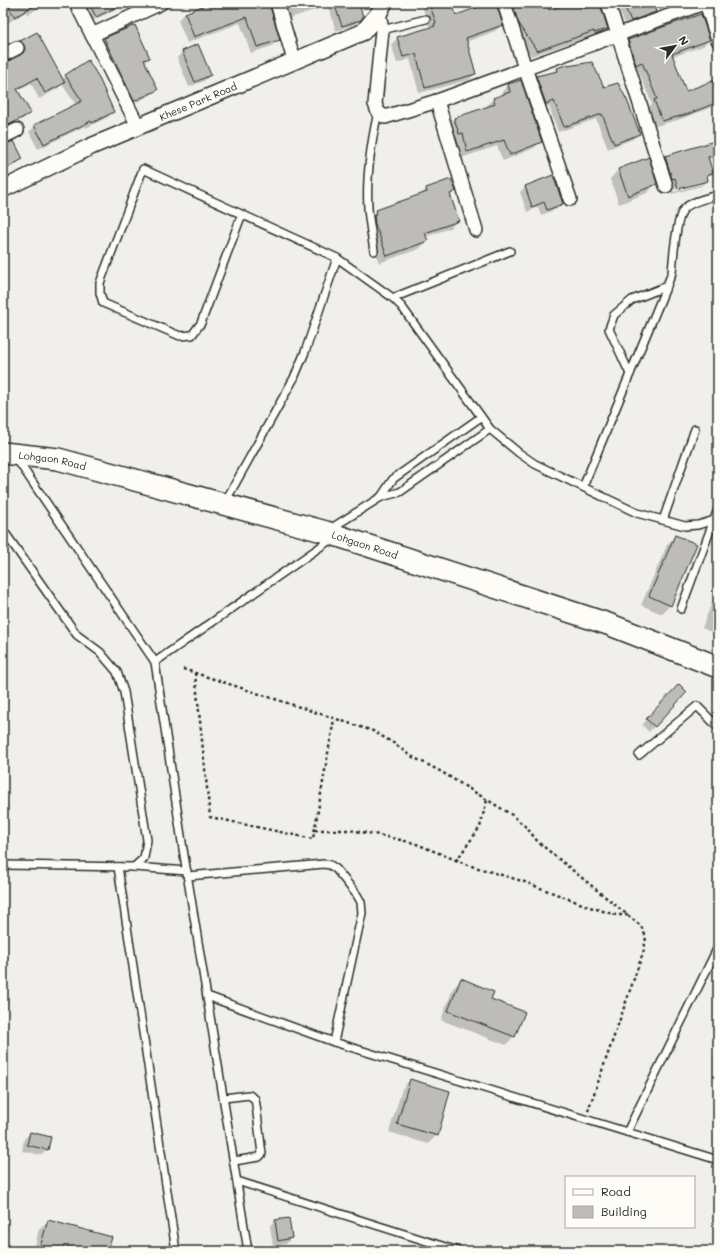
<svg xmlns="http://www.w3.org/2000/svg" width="721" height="1254" font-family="Mali,sans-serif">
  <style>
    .shadow { fill: #0003; fill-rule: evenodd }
    .building { fill: #bdbcb8; stroke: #2b2b2b }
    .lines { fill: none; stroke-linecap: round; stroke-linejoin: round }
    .service-casing { stroke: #2b2b2b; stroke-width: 10 }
    .minor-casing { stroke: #2b2b2b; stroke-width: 16 }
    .tertiary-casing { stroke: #2b2b2b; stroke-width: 19 }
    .primary-casing { stroke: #2b2b2b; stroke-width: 24 }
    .path { stroke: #2b2b2b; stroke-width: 2.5; stroke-dasharray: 3 3; stroke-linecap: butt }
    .service { stroke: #fdfcf7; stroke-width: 7 }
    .minor { stroke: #fdfcf7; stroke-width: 13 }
    .tertiary { stroke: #fdfcf7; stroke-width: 16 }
    .primary { stroke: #fdfcf7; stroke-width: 21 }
    .labels { text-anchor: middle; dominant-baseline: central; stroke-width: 3.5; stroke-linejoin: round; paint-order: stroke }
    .street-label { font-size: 10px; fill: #2b2b2b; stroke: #fdfcf7 }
  </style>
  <rect width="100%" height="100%" fill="#f0efeb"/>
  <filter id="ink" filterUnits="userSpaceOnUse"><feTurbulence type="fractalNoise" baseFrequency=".025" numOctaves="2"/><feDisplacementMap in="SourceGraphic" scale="8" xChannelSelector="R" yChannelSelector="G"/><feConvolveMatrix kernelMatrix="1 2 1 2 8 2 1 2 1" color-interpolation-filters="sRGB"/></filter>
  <g filter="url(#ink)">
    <!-- shadow -->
    <g class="shadow">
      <polygon points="3,3 46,3 28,15 26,12 8,23 3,16"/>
      <polygon points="80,3 145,3 131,9 129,4 89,22"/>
      <polygon points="212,3 268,3 278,39 272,46 251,53 240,23 187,43 178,20 185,13"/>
      <polygon points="277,3 326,3 321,8 290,18 286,6 280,8"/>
      <polygon points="336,3 358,3 360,20 354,25 336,31 329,9"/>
      <polygon points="421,3 451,3 456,16 495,3 502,25 495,31 466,42 475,74 469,80 419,93 410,59 397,63 391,44 398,38 430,29"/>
      <polygon points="503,3 547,3 549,12 573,3 579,3 582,11 607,29 601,35 588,39 587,37 531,56 513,28"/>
      <polygon points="616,3 659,3 653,6 655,12 650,17 626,26"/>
      <polygon points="718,7 718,36 712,12"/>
      <polygon points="105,39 148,58 144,62 157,89 151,95 129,106 100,44"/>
      <polygon points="709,40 703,46 672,57 686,92 718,80 718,105 681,119 656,126 649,107 652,104 637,67 630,70 623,47 629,41"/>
      <polygon points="21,42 62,80 66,76 113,111 108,117 86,128 85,126 38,149 29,132 35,126 76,105 62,84 57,89 39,99 31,83 17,91 29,113 23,119 3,130 3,64 19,55 18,51 15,48"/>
      <polygon points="197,46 210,75 204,81 189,87 177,58 182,52"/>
      <polygon points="557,69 603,89 639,133 633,139 608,149 596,119 558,132 549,106 540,109 531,82 537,76 553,73"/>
      <polygon points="508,85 541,142 534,148 503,161 497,146 461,158 456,139 453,140 448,125 454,119 488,107 487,105 494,98 503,96 502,92"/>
      <path d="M718,140V156L708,160L712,172L706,178L707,180L701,186L672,194L669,182L660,163L666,157ZM702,181V184L673,192V190Z"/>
      <polygon points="3,146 21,159 15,165 3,172"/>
      <polygon points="648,159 656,184 647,193 619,204 610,179 618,170"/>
      <polygon points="552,177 562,203 557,209 541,215 538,207 527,212 520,192 525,187"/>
      <polygon points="451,180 455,191 450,196 458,220 450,228 425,237 427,241 419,249 379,263 368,232 369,219 377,211 420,196 426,189"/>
      <polygon points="675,536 670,605 662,614 641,605 667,545"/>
      <polygon points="718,587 718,635 702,628"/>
      <polygon points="679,686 654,726 649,732 642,725"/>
      <polygon points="462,980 489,1000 514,1036 506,1045 441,1020 453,988"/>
      <polygon points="410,1080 437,1135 428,1144 389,1132 402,1089"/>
      <polygon points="30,1133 47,1149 42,1155 22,1151 24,1139"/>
      <polygon points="48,1221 107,1251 34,1251 39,1229"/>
      <polygon points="275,1221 291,1238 286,1244 273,1246 270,1226"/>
    </g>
    <!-- building -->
    <g class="building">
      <polygon points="6,3 38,3 15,17"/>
      <polygon points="89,3 125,3 96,17"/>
      <polygon points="210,3 269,3 280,40 257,47 247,17 194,37 185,13"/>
      <polygon points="334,3 359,3 363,17 361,20 342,26"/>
      <polygon points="429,3 452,3 456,15 490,3 496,3 503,25 466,38 476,74 425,88 416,54 403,57 397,37 435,26 434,24 436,23"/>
      <polygon points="512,3 548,3 549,10 570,3 580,3 582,9 600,4 608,29 594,33 594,31 537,51 518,22"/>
      <polygon points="623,3 653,3 656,12 631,21"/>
      <polygon points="701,14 710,40 672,54 686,91 718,79 718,102 688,114 662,121 654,100 657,99 642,62 636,65 628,40 663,27"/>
      <polygon points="135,25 150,58 144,60 158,90 134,101 104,38"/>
      <polygon points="37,32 65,83 45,93 37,78 17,89 31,113 3,128 3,63 23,53 25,49 24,45 20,41"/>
      <polygon points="198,44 211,75 195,82 182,51"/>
      <polygon points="88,60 98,76 114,112 92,123 91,121 44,144 34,125 82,101 65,75"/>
      <polygon points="592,62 604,87 618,83 627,100 640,134 614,144 602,114 564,127 554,101 546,104 536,76 558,71 557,68 568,64 568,66"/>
      <polygon points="521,80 542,142 510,155 504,140 467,152 463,133 459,134 454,118 495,104 493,98 510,92 508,84"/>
      <polygon points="718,140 718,153 708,157 713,173 707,175 708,181 678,189 675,178 672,179 665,156"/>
      <polygon points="14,141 23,159 8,167 3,158 3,145"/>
      <polygon points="649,157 657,184 628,196 618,169"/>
      <polygon points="553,175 563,204 547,210 544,202 532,207 525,186"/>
      <polygon points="451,179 456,191 450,194 459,221 425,233 428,241 387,256 375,224 374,215 377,213 376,210 427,192 426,188"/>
      <polygon points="675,535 697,544 671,606 649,596"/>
      <polygon points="679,684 687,692 655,727 646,719"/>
      <polygon points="461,978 494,992 491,999 525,1012 515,1037 448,1011"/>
      <polygon points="410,1079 450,1091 438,1136 397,1124"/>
      <polygon points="30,1132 51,1137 48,1150 27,1145"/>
      <polygon points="289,1218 292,1238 278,1241 275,1220"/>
      <polygon points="48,1220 112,1237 108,1251 39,1251"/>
    </g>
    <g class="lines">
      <defs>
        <g id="service">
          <polyline points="382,30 426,19"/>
          <polyline points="242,214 201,323 192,335 180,336 103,303 100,293 100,283 143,169 337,258 393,298 402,307 490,429 519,453 535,464 637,513 685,526 698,525 718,519"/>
          <path d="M374,251C372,237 369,222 368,208C366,176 371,143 378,112"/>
          <polyline points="393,298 510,251"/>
          <polyline points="630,374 609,329 614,315 632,300 667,286"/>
          <polyline points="16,458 155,662 183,849 248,1251"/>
          <path d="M583,487L672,273C673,260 676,217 684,209C691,201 708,198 718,195"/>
          <polyline points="381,497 393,479 481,417"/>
          <polyline points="225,502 294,378 305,352 337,258"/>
          <polyline points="663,520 695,429"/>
          <polyline points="330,529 381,497 400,492 490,429"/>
          <polyline points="3,530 77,635 100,652 117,672 124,692 147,840 144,858 134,867"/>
          <polyline points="681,609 718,509"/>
          <polyline points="155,662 333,538"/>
          <polyline points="639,755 697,706 718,727"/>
          <polyline points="3,865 134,867 187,871"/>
          <polyline points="118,867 176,1251"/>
          <polyline points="188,876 324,864 330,865 336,869 357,895 361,902 362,913 334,1042"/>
          <polyline points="207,996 334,1042 718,1160"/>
          <polyline points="224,1098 249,1095 255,1099 256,1105 262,1154 259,1157 234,1161"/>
          <polyline points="627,1132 718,947"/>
          <polyline points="237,1181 458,1251"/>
        </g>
        <g id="minor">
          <polyline points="76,3 138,126"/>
          <polyline points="277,3 294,60"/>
          <polyline points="504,3 525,68 570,199"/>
          <polyline points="608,3 666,186"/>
          <polyline points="706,3 718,40"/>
          <polyline points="379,13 382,30 375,104 378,112 385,117 437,101 704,3"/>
          <polyline points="92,35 161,3"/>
          <polyline points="3,55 17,48"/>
          <polyline points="437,101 476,230"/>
          <polyline points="3,137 17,130"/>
        </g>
        <g id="tertiary">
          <path id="s1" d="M3,189L92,146L363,32L379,13L384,3"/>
        </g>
        <g id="primary">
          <path id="s2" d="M3,453L58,459L326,532L608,624L718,667"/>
        </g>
      </defs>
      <!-- service casing -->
      <use href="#service" class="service-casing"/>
      <!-- minor casing -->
      <use href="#minor" class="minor-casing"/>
      <!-- tertiary casing -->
      <use href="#tertiary" class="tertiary-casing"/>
      <!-- primary casing -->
      <use href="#primary" class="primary-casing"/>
      <!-- path -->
      <g class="path">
        <polyline points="183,669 373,731 395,744 409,755 440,771 512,815 527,828 538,842 641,926 646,937 644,950 588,1111"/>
        <polyline points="195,673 210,817 313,839 334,719"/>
        <polyline points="315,830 349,830 374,834 414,843 468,865 522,881 590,907 616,915 628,915"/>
        <polyline points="456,861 480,827 487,800"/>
      </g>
      <!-- service -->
      <use href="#service" class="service"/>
      <!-- minor -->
      <use href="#minor" class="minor"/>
      <!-- tertiary -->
      <use href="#tertiary" class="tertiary"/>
      <!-- primary -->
      <use href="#primary" class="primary"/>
    </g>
  </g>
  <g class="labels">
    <!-- street labels -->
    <g class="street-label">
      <text stroke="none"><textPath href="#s1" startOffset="214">Khese Park Road</textPath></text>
      <text stroke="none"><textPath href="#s2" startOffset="50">Lohgaon Road</textPath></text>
      <text stroke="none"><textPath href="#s2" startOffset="374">Lohgaon Road</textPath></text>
    </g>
  </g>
  <!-- margin -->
  <rect width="721" height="1254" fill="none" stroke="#fdfcf7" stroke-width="16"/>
  <rect x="8" y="8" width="705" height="1238" fill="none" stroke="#2b2b2b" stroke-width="1.5" filter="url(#ink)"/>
  <!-- legend -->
  <rect x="565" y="1176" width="130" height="52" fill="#fdfcf7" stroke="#a9a8a5"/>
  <rect x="573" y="1189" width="20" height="6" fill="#fdfcf7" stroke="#a9a8a5"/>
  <text x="601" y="1196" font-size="12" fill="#2b2b2b">Road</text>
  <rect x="573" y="1206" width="20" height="12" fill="#bdbcb8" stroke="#a9a8a5"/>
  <text x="601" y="1216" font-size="12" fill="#2b2b2b">Building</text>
  <!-- north arrow -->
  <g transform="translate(675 46) rotate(58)" stroke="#fdfcf7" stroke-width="3" paint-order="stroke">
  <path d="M0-3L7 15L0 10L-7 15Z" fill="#2b2b2b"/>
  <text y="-6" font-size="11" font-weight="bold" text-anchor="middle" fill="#2b2b2b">N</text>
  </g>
</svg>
